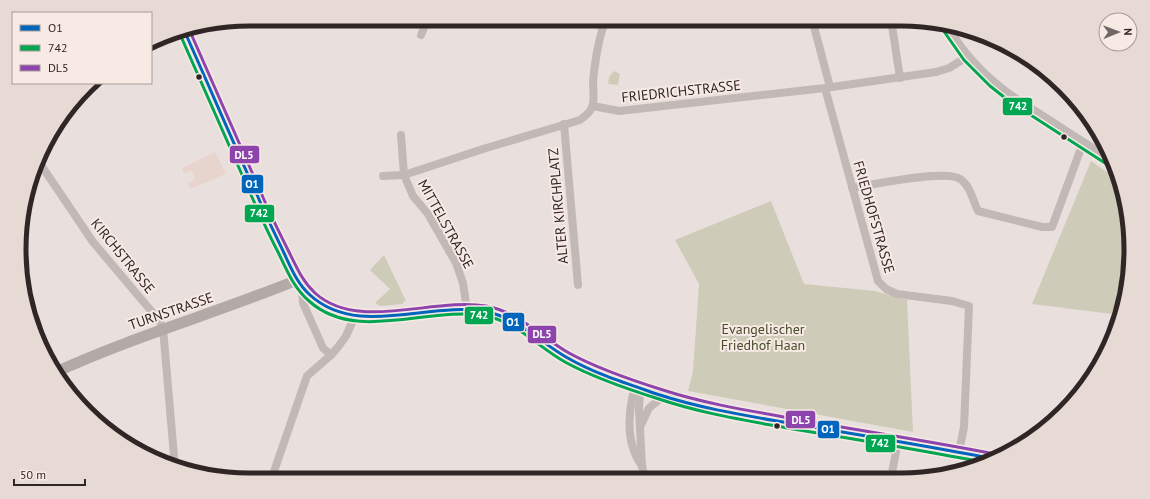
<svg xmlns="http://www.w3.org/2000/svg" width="1150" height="499" font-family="'PT Sans',sans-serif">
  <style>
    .green { fill: #ceccb8 }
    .plaza { fill: #e7d5cd }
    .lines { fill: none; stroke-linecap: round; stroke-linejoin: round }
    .minor { stroke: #c2b9b6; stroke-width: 8 }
    .tertiary { stroke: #c2b9b6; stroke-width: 10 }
    .secondary { stroke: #b3a9a7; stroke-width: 11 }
    .primary { stroke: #b0a8a6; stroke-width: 12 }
    .bus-1-casing { stroke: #f7e9e3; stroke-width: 6 }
    .bus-2-casing { stroke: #f7e9e3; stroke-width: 6 }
    .bus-3-casing { stroke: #f7e9e3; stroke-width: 6 }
    .bus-1 { stroke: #0065bd; stroke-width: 3 }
    .bus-2 { stroke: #00a651; stroke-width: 3 }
    .bus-3 { stroke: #8e44ad; stroke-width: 3 }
    .bus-dot { fill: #312626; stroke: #f7e9e3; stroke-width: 1.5 }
    .labels { text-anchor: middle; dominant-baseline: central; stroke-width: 4; stroke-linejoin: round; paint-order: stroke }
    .street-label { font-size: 14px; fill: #312626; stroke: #f7e9e3 }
    .park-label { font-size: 14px; fill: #494d2c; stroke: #f7e9e3 }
    .rim { fill: none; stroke: #312626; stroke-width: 5 }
    .line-badge { stroke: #f7e9e3; stroke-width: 1.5 }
    .badge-label { font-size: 11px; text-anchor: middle; font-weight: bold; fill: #fff }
  </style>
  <rect width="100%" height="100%" fill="#e9e0dd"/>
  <!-- green -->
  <g class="green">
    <polygon points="614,71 620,74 618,85 608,84 609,77"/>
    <polygon points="1091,161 1115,178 1131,235 1120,315 1032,304"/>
    <polygon points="771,201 804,284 875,291 907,300 913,432 688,391 693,371 699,284 675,240"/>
    <polygon points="384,255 406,301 403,302 403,304 380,306 375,303 390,289 370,270"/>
  </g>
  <!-- plaza -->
  <polygon class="plaza" points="215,152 226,174 190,189 188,183 195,179 192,171 184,174 182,168"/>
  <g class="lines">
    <!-- minor -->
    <g class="minor">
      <polyline points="596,19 602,29"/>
      <polyline points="812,19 830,87"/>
      <polyline points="891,19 900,78"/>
      <polyline points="421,35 428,19"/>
      <polyline points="825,88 878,281 886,289 897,294 952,301 969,306 964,427 959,452"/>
      <polyline points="593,106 619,111 825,88 936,72 949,68 967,57"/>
      <polyline points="564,124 578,285"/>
      <polyline points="401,135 404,175 413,196 428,214 456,263 463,283 467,310"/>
      <polyline points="39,162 93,242 158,319 163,328 175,468"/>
      <path d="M383,176L404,175L483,149L580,120C585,116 590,113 592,107C595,100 593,90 593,82C595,61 598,39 606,19"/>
      <path d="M852,188C871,185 946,169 960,179C970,185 973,201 978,211L1042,227H1052L1080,151L1085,144"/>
      <polyline points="302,287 303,303 323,348 331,355"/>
      <path d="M635,386C628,412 625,443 642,466"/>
      <polyline points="640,387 639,410 642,466 645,479"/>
      <polyline points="641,425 649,408 664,396"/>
      <polyline points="891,478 898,441"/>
      <path d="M460,479C468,476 475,477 483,479"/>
      <polyline points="271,480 307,376 331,355 338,347 346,336 355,316"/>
    </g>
    <!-- tertiary -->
    <path class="tertiary" d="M947,27C963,55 985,78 1012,97L1111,161"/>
    <!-- secondary -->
    <path class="secondary" d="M56,372C134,336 217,313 297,280"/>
    <!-- primary -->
    <path class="primary" d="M184,30L269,223L297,280C307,295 324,309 341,313C353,317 366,316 378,316C413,316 449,306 485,311C518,316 540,343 568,358C598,374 631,385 664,396C708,410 756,417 801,425C866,436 930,446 994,459"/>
    <defs>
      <path id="bus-1" d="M184,30C209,86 233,142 258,197C266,216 275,234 284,253C291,268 297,283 310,295C358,339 431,300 487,312C518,318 540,342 566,357C595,374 628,384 660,395C703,409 749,416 794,424C861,435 928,446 994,459"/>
      <g id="bus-2">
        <polyline points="943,30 964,60 990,86 1009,101 1108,165"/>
        <path d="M179,32C203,86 227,140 251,195C260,215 269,235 279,254C287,271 294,288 309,301C357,344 429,305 486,316C517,322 538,347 565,362C594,378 627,389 659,399C700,413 744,420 787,428C854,439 921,450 987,463"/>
      </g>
      <path id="bus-3" d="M189,29C213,84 238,140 262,195C270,214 279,232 288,250C296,266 302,281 315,293C358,332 433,297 486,306C519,312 541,337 569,353C598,369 631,380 663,390C706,404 751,411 796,419C862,431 929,441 995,454"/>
    </defs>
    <!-- bus-1 casing -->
    <use href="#bus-1" class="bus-1-casing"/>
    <!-- bus-2 casing -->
    <use href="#bus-2" class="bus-2-casing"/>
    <!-- bus-3 casing -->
    <use href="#bus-3" class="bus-3-casing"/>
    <!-- bus-1 -->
    <use href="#bus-1" class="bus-1"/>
    <!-- bus-2 -->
    <use href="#bus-2" class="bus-2"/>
    <!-- bus-3 -->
    <use href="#bus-3" class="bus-3"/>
  </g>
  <!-- markers -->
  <g class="bus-dot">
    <circle cx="199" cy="77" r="3.5"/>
    <circle cx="1064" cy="137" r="3.5"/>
    <circle cx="777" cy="426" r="3.5"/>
  </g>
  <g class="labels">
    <!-- street labels -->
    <g class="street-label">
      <text transform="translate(681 91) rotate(-6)">FRIEDRICHSTRASSE</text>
      <text transform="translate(558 206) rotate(-95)">ALTER KIRCHPLATZ</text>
      <text transform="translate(874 217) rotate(74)">FRIEDHOFSTRASSE</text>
      <text transform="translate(446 224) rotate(61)">MITTELSTRASSE</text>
      <text transform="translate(123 256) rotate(51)">KIRCHSTRASSE</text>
      <text transform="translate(171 311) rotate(-19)">TURNSTRASSE</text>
    </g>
    <!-- park labels -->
    <g class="park-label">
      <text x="763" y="329">Evangelischer<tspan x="763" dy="16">Friedhof Haan</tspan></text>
    </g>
  </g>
  <!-- crop -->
  <path d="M0 0H1150V499H0ZM249 26H901A223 223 0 0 1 1124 249V250A223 223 0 0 1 901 473H249A223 223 0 0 1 26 250V249A223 223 0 0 1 249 26Z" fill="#e7d9d4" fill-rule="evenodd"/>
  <path class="rim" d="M249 26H901A223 223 0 0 1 1124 249V250A223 223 0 0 1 901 473H249A223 223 0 0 1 26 250V249A223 223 0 0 1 249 26Z"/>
  <g class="line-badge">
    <rect x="1002" y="97" width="31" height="19" rx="4" fill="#00a651"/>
    <rect x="229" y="145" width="31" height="19" rx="4" fill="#8e44ad"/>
    <rect x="241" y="174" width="23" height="20" rx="4" fill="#0065bd"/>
    <rect x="244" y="204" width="31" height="19" rx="4" fill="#00a651"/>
    <rect x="464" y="306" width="30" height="19" rx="4" fill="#00a651"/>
    <rect x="502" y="312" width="23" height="20" rx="4" fill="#0065bd"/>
    <rect x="527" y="325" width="30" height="19" rx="4" fill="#8e44ad"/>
    <rect x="785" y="410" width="31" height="19" rx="4" fill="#8e44ad"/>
    <rect x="817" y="420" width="23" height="19" rx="4" fill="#0065bd"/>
    <rect x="865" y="434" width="31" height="19" rx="4" fill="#00a651"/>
  </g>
  <g class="badge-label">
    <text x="1018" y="110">742</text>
    <text x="244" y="159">DL5</text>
    <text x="252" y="188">O1</text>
    <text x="259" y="217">742</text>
    <text x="479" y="319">742</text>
    <text x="513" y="326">O1</text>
    <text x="542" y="338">DL5</text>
    <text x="801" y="424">DL5</text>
    <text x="828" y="433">O1</text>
    <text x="880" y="447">742</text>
  </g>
  <!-- legend -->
  <rect x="12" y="12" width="140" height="72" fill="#f7e9e3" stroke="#a89b97"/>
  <rect x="20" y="25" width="20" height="6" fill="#0065bd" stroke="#a89b97"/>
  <text x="48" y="32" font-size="12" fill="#312626">O1</text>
  <rect x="20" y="45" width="20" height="6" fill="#00a651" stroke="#a89b97"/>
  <text x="48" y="52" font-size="12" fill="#312626">742</text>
  <rect x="20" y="65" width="20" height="6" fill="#8e44ad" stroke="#a89b97"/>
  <text x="48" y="72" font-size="12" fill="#312626">DL5</text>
  <!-- north arrow -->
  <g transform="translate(1118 32) rotate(89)"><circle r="19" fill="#f7e9e3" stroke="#a89b97"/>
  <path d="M0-3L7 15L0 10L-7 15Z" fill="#716766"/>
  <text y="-6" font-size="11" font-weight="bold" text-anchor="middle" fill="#312626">N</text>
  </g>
  <!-- scale -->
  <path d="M14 479v6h71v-6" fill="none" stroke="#312626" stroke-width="2"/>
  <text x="20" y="479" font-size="12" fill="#312626" stroke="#f7e9e3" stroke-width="3" paint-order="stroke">50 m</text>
</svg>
